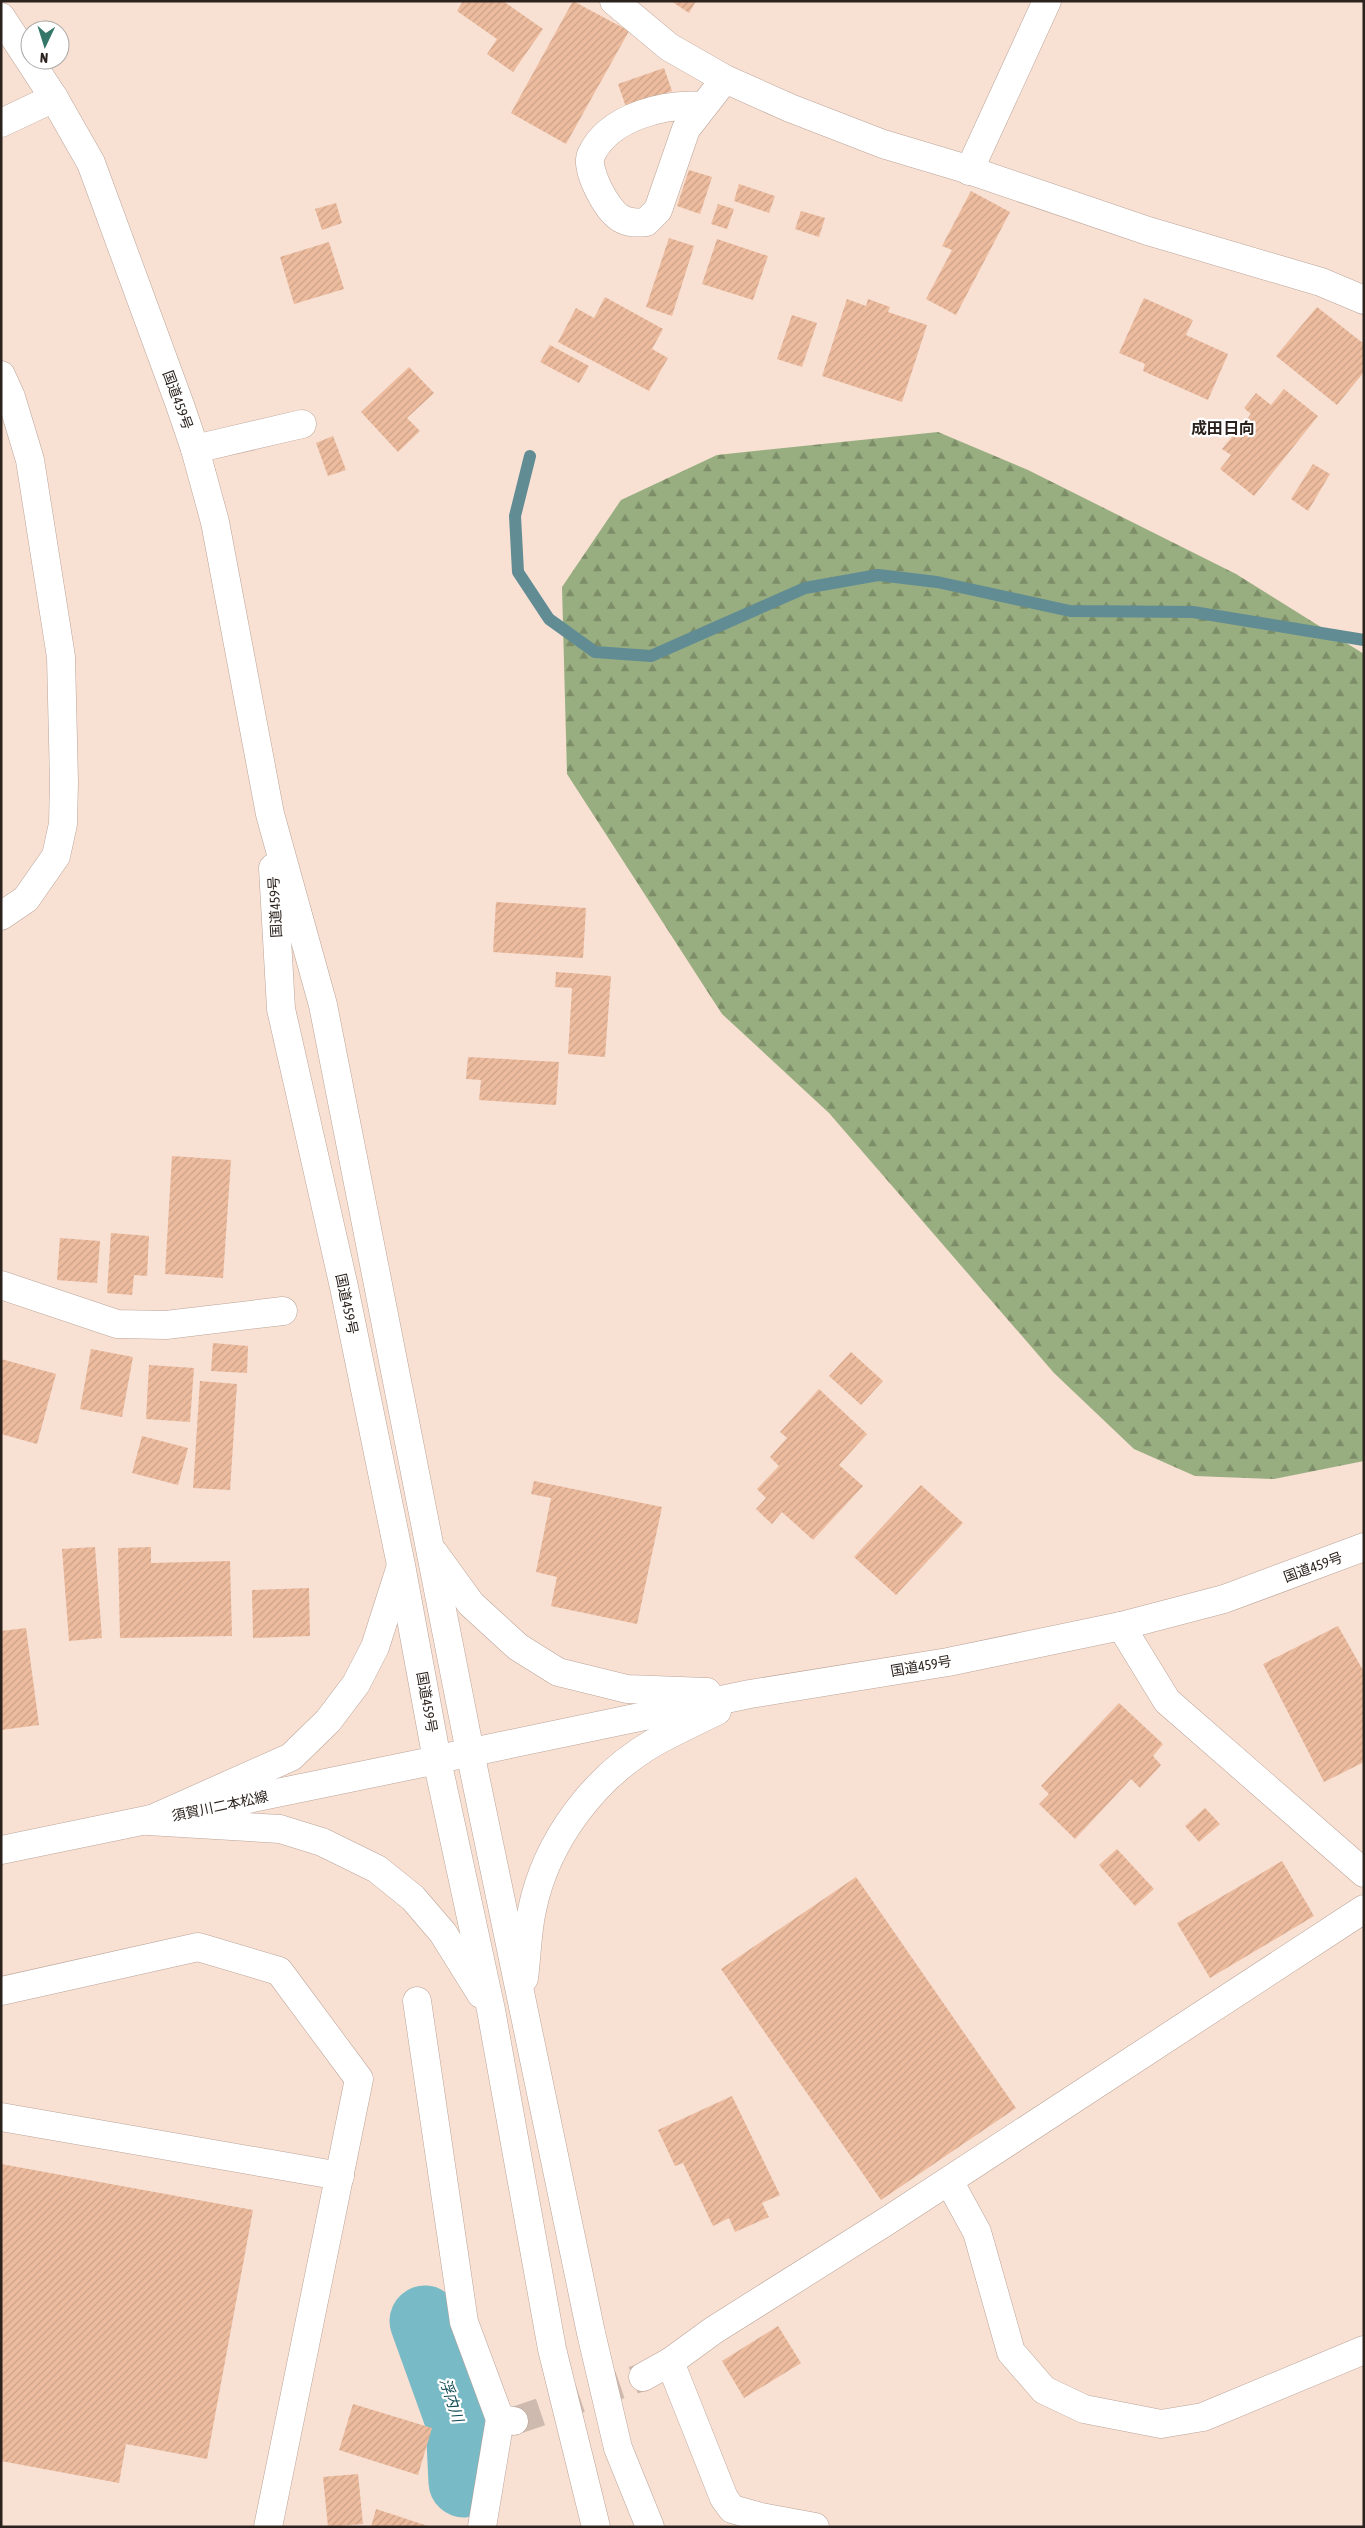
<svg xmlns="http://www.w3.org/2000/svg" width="1365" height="2528" font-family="'Asap Condensed','Noto Sans JP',sans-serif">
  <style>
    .forest { fill: url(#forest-firs) }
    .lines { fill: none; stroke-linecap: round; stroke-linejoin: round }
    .stream { stroke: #628c94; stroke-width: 12 }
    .river { stroke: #79bac7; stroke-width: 71 }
    .building { fill: url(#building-hatch) }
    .minor-tunnel { stroke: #cfbaaf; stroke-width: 28; stroke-dasharray: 28 14; stroke-linecap: butt }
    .minor-casing { stroke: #bba498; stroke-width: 29 }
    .major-casing { stroke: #bba498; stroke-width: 29 }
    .highway-casing { stroke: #bba498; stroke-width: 29 }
    .minor { stroke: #fff; stroke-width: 28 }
    .major { stroke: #fff; stroke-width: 28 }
    .highway { stroke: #fff; stroke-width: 28 }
    .labels { text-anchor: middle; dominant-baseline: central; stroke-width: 4.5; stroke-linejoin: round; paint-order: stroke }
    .street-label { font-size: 14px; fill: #2b221d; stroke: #fff }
    .water-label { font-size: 15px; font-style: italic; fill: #0e4953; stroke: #fff }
    .quarter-label { font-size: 16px; font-weight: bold; fill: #2b221d; stroke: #fff }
  </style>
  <defs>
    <pattern id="forest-firs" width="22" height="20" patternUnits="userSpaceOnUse" patternTransform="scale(1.25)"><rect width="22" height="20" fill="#98ae80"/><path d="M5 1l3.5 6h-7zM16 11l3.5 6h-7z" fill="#7c8d68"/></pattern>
    <pattern id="building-hatch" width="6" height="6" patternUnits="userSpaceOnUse" patternTransform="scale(1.25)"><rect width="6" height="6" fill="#edbc9f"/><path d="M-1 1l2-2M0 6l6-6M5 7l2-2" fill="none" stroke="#cba188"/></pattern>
  </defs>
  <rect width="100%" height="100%" fill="#f8e0d3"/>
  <!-- forest -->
  <polygon class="forest" points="938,432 1028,470 1236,574 1364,654 1364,1461 1274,1479 1195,1476 1134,1449 1054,1373 829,1113 722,1014 567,774 562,587 621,500 717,455"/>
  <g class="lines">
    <!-- stream -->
    <polyline class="stream" points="530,456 515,516 518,572 549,619 595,652 651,656 805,588 878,575 937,582 1070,611 1193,612 1364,640"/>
    <!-- river -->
    <polyline class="river" points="425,2321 461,2421 464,2482"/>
  </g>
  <!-- building -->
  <g class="building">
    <polygon points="463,1 503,1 543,29 513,72 487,54 497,39 457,11"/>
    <polygon points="573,1 629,31 566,144 511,113"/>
    <polygon points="671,1 696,1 689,13"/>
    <polygon points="664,68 672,91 626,107 618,84"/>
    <polygon points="689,170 712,177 700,214 677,206"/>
    <polygon points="739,184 775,196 769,213 734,201"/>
    <polygon points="971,191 1010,212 956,315 926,299 952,250 942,246"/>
    <polygon points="336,203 342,223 322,230 315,209"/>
    <polygon points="718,204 734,209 727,229 711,224"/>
    <polygon points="801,211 825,218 819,237 795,229"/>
    <polygon points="669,238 694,246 672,316 646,307"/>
    <polygon points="717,239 768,256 753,300 702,284"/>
    <polygon points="329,242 344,289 294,304 280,257"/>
    <polygon points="605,297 663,329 652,349 668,358 649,391 558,342 576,308 594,318"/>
    <polygon points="1144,298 1193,320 1186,335 1228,354 1208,400 1143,371 1145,364 1119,353"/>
    <polygon points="847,299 866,306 868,299 890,307 888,312 927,325 902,402 822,376"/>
    <polygon points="1317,307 1364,344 1364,372 1337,405 1276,356"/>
    <polygon points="792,315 817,323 802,367 777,359"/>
    <polygon points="550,345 589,366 579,383 540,362"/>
    <polygon points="409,367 434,393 407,418 420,431 398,452 361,412"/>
    <polygon points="1284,389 1318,416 1254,496 1220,469 1231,455 1222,449 1251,414 1244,408 1256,393 1271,405"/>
    <polygon points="333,436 346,470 328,476 316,443"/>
    <polygon points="1313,464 1330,474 1308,511 1291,499"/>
    <polygon points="496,902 586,908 583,958 493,952"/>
    <polygon points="556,972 611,976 605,1057 568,1054 572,988 555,987"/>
    <polygon points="468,1057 559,1062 556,1105 479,1100 481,1080 466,1079"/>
    <polygon points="172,1156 231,1160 223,1278 165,1274"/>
    <polygon points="111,1233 149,1236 147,1276 134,1275 132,1295 107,1293"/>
    <polygon points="60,1238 100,1241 97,1283 57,1280"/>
    <polygon points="213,1343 248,1346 247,1373 211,1371"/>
    <polygon points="91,1349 133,1357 122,1417 80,1409"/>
    <polygon points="851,1352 883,1381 861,1405 829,1376"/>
    <polygon points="1,1359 56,1374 37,1444 1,1434"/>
    <polygon points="149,1365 194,1368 190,1422 146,1419"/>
    <polygon points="200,1381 237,1384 230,1490 193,1488"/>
    <polygon points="819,1389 867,1434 839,1465 863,1486 813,1540 782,1512 772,1524 756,1509 766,1498 757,1489 779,1466 770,1457 787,1438 780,1432"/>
    <polygon points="142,1436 188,1448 178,1485 132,1473"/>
    <polygon points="534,1481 662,1507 637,1624 551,1606 557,1577 536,1572 551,1498 531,1494"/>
    <polygon points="921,1485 963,1523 896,1595 854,1557"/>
    <polygon points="95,1547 102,1638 69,1641 62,1549"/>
    <polygon points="151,1547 151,1563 230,1561 232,1636 120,1638 118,1548"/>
    <polygon points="309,1588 310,1636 253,1638 252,1590"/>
    <polygon points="1338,1626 1364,1672 1364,1762 1324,1782 1263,1664"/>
    <polygon points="26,1628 39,1725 1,1730 1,1631"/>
    <polygon points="1119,1703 1163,1744 1153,1756 1161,1765 1140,1788 1131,1779 1075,1839 1039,1804 1049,1794 1041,1786"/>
    <polygon points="1205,1808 1220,1824 1199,1842 1185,1826"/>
    <polygon points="1117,1849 1154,1889 1135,1906 1099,1865"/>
    <polygon points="1282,1861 1314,1916 1210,1978 1177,1923"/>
    <polygon points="856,1877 1016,2108 881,2200 721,1969"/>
    <polygon points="732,2096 780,2195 762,2203 769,2217 735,2232 729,2218 713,2226 683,2163 675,2166 658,2130"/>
    <polygon points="1,2164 253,2210 207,2459 126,2444 119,2483 1,2461"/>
    <polygon points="778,2326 801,2363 744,2398 722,2361"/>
    <polygon points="353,2404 432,2428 418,2475 339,2450"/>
    <polygon points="358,2474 363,2524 328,2527 323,2477"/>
    <polygon points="376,2509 428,2526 428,2527 371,2527"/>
  </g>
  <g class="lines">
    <!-- minor-tunnel -->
    <polyline class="minor-tunnel" points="514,2421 643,2377"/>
    <defs>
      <g id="minor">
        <polyline points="614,1 669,47 725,79 790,108 883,144 960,167 1148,231 1321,282 1364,300"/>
        <path d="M704,106C666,103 609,116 591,155C585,170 607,210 620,218C629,223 636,223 646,222L658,210L686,129L725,79"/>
        <polyline points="1,123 54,98"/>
        <polyline points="969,171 1047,1"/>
        <polyline points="1,375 11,397 30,460 61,657 64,782 63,824 56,856 26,899 1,916"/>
        <polyline points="195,449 302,424"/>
        <polyline points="1,1285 117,1324 166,1325 283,1311"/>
        <polyline points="1121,1626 1167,1701 1364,1873"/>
        <polyline points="1,1991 198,1947 279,1971 359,2079 268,2527"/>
        <polyline points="417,2001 464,2322 500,2419"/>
        <polyline points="1,2117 340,2176"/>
        <polyline points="949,2181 977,2232 1011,2352 1044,2390 1084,2409 1161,2424 1203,2417 1364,2350"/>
        <polyline points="670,2362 724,2498 732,2509 761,2517 815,2527"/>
        <polyline points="643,2377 670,2362 714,2330 887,2221 1364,1909"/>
        <polyline points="482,2527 500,2419 514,2421"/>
      </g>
      <polyline id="major" points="1,1850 437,1760"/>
      <g id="highway">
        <polyline points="1,17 54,98 91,163 180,405 195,449 215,522 270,814 323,1005 470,1752 591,2333 618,2448 650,2527"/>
        <polyline points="273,868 281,1009 344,1287 401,1565 437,1760 491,2010 552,2349 596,2527"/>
        <polyline points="434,1553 471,1604 518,1647 558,1672 627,1689 707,1692"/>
        <polyline points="453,1756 750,1694 948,1662 1121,1626 1224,1599 1364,1547"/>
        <polyline points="152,1819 291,1757 328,1721 356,1684 375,1647 400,1569"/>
        <polyline points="148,1821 280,1829 322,1842 377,1869 413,1898 443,1933 481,1994"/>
        <path d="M524,1978C527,1956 527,1932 532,1910C546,1841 594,1777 655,1742C675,1731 696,1721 717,1711"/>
      </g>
    </defs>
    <!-- minor casing -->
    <use href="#minor" class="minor-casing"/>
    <!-- major casing -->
    <use href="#major" class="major-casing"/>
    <!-- highway casing -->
    <use href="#highway" class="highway-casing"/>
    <!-- minor -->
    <use href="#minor" class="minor"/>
    <!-- major -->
    <use href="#major" class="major"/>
    <!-- highway -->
    <use href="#highway" class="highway"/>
  </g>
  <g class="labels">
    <!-- street labels -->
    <g class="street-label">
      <text transform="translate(178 400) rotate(70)">国道459号</text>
      <text transform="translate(275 907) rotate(-93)">国道459号</text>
      <text transform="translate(347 1304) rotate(78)">国道459号</text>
      <text transform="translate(1313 1567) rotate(-20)">国道459号</text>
      <text transform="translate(921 1666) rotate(-10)">国道459号</text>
      <text transform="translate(427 1702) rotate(80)">国道459号</text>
      <text transform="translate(220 1806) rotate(-12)">須賀川二本松線</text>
    </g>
    <!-- water labels -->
    <g class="water-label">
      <text transform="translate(452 2400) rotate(72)">浮内川</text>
    </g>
    <!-- quarter labels -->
    <g class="quarter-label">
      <text x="1223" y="428">成田日向</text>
    </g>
  </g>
  <!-- border -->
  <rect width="1365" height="2528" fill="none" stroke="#2b221d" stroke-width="5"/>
  <!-- north arrow -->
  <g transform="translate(45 45) rotate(184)"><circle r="24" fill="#ffffff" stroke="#aaa7a5"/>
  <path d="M0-4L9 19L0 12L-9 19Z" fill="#347769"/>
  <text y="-8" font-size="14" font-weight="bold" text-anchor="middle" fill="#2b221d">N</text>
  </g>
</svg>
